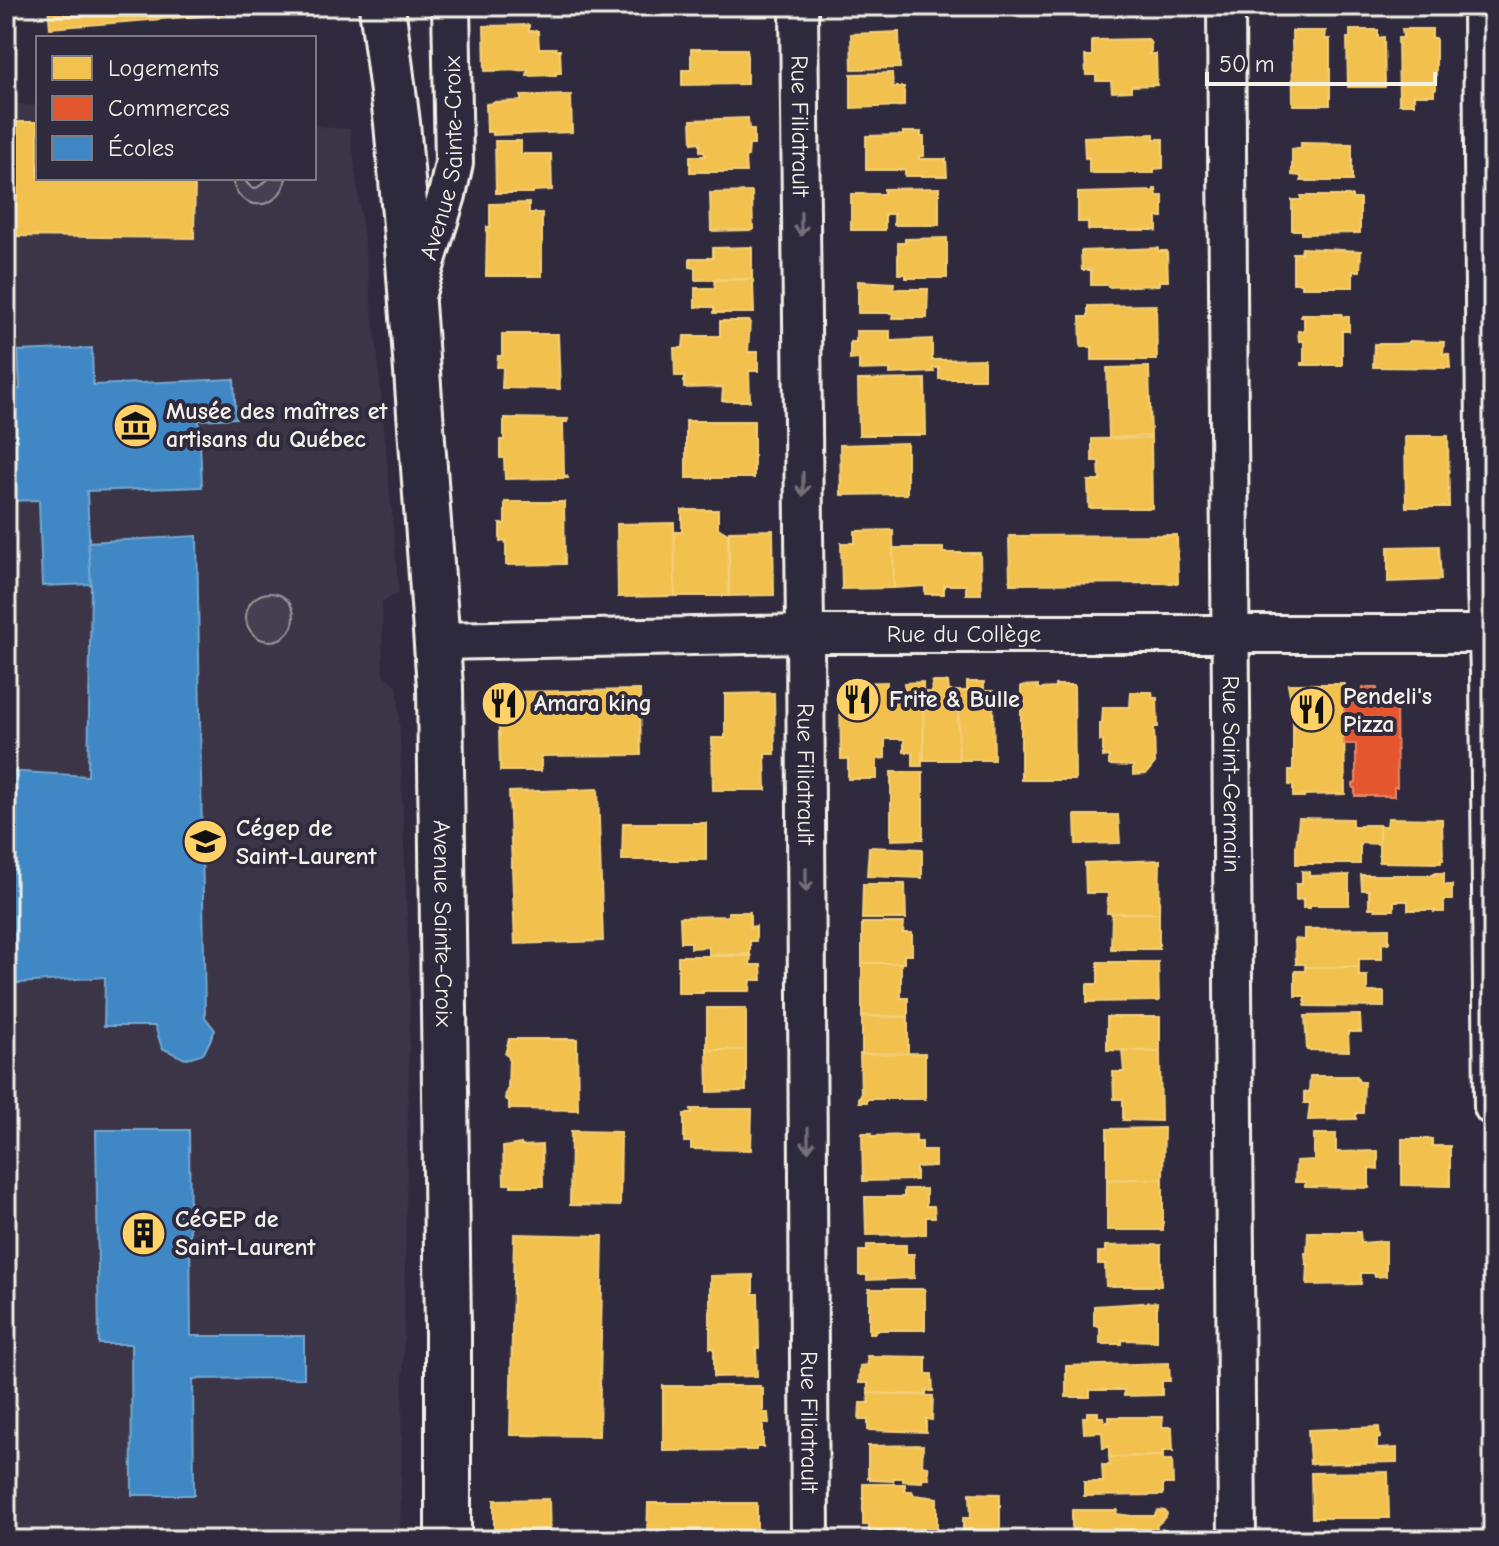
<svg xmlns="http://www.w3.org/2000/svg" width="1499" height="1546" font-family="'Comic Neue',sans-serif">
  <style>
    .built { fill: #3b3647 }
    .green { fill: #454050; stroke: #9c989c; stroke-width: 2 }
    .homes { fill: #f2c14e; stroke: #f3cf7c; stroke-width: 2 }
    .shops { fill: #e4572e; stroke: #e98566; stroke-width: 2 }
    .schools { fill: #3f88c5; stroke: #75a8d0; stroke-width: 2 }
    .lines { fill: none; stroke-linecap: round; stroke-linejoin: round }
    .street-casing { stroke: #f4f1e8; stroke-width: 42 }
    .secondary-casing { stroke: #f4f1e8; stroke-width: 50 }
    .street { stroke: #2f2a3d; stroke-width: 36 }
    .secondary { stroke: #2f2a3d; stroke-width: 44 }
    .oneway { stroke: #747079 }
    .labels { text-anchor: middle; dominant-baseline: central; stroke-width: 8; stroke-linejoin: round; paint-order: stroke }
    .street-label { font-size: 24px; fill: #f4f1e8; stroke: #2f2a3d }
    .poi-label { font-size: 24px; font-weight: bold; fill: #f4f1e8; stroke: #2f2a3d; text-anchor: start }
  </style>
  <rect width="100%" height="100%" fill="#2f2a3d"/>
  <filter id="ink" filterUnits="userSpaceOnUse"><feTurbulence type="fractalNoise" baseFrequency=".0125" numOctaves="2"/><feDisplacementMap in="SourceGraphic" scale="16" xChannelSelector="R" yChannelSelector="G"/><feConvolveMatrix kernelMatrix="1 2 1 2 8 2 1 2 1" color-interpolation-filters="sRGB"/></filter>
  <g filter="url(#ink)">
    <!-- built -->
    <polygon class="built" points="6,103 38,106 38,178 314,178 314,126 350,129 377,348 399,593 382,602 383,674 398,686 410,998 400,1540 6,1540"/>
    <!-- green -->
    <g class="green">
      <path d="M232,178H246V182L253,189L258,187L270,178H286C280,213 237,213 232,178Z"/>
      <circle cx="270" cy="617" r="24"/>
    </g>
    <!-- homes -->
    <g class="homes">
      <polygon points="48,6 225,6 225,14 50,28"/>
      <rect x="486" y="6" width="43" height="7"/>
      <polygon points="529,25 529,31 538,31 539,48 556,48 556,50 560,50 561,73 556,73 556,75 527,76 528,70 485,71 484,26"/>
      <polygon points="1402,29 1432,29 1432,38 1436,38 1436,89 1434,89 1434,95 1414,95 1414,104 1399,104 1398,38 1403,38"/>
      <polygon points="1350,30 1378,30 1378,38 1384,37 1385,87 1348,87 1347,38 1350,38"/>
      <polygon points="1292,31 1326,31 1325,39 1330,39 1330,105 1293,105"/>
      <polygon points="899,32 900,68 852,69 851,34"/>
      <polygon points="1148,39 1151,44 1151,51 1148,54 1156,54 1157,85 1131,86 1131,91 1112,92 1111,81 1096,81 1096,75 1086,75 1085,56 1092,56 1092,40"/>
      <polygon points="691,49 747,49 747,84 682,85 682,70 691,70"/>
      <polygon points="892,73 893,87 904,87 904,106 851,108 851,74"/>
      <polygon points="571,95 572,132 493,135 493,132 487,132 486,104 493,103 493,102 521,101 521,96"/>
      <polygon points="748,118 749,129 754,129 754,145 749,145 748,156 745,157 746,172 690,172 690,156 705,156 704,151 700,151 700,142 692,143 691,120"/>
      <polygon points="6,122 38,122 38,178 195,178 194,238 6,236"/>
      <polygon points="903,132 921,132 921,137 924,137 924,156 919,156 919,159 946,159 947,176 905,176 905,170 866,170 866,136 903,135"/>
      <polygon points="1154,134 1154,139 1163,139 1163,168 1154,169 1154,173 1089,173 1089,158 1085,158 1084,137"/>
      <polygon points="495,141 521,141 521,154 551,154 552,190 533,191 533,193 496,193"/>
      <polygon points="1301,143 1352,144 1352,181 1301,181 1301,176 1292,175 1292,149 1301,148"/>
      <polygon points="939,188 939,225 894,225 894,214 885,214 885,230 851,230 851,194 884,194 884,189"/>
      <polygon points="1154,189 1156,189 1157,196 1163,196 1163,217 1157,217 1157,231 1154,230 1088,230 1088,222 1078,222 1078,193 1154,191"/>
      <polygon points="752,192 753,230 711,231 710,193"/>
      <polygon points="1301,196 1352,196 1352,199 1360,199 1360,233 1301,234 1301,230 1292,230 1292,200 1301,200"/>
      <polygon points="529,203 529,213 542,213 542,276 486,276 487,227 490,227 490,204"/>
      <polygon points="947,238 947,278 906,278 906,274 898,274 898,243 905,243 905,239"/>
      <polygon points="752,247 752,279 695,280 695,268 690,267 690,258 713,258 713,248"/>
      <polygon points="1158,248 1158,251 1167,251 1168,281 1159,281 1159,285 1108,287 1108,285 1091,285 1091,270 1082,270 1081,251"/>
      <polygon points="1302,248 1361,251 1360,271 1353,271 1353,287 1302,287 1302,283 1293,283 1293,253 1301,253"/>
      <polygon points="752,279 753,280 754,313 714,313 714,307 695,307 695,288 715,288 714,280"/>
      <polygon points="858,281 894,283 893,289 928,289 927,318 892,318 893,313 858,313"/>
      <polygon points="1156,305 1157,360 1092,360 1092,347 1081,347 1080,317 1088,317 1088,306"/>
      <polygon points="1301,314 1342,314 1342,317 1349,317 1349,331 1342,331 1342,365 1301,365 1301,363 1304,363 1304,341 1299,341 1298,331 1304,331 1304,317 1301,317"/>
      <polygon points="720,321 750,321 748,352 758,352 758,371 749,371 750,401 722,401 723,387 684,388 684,376 675,376 674,348 683,348 684,336 720,336"/>
      <polygon points="856,331 890,331 890,341 932,339 932,360 984,359 984,379 939,379 939,368 933,368 934,372 890,374 890,369 859,370 859,359 850,360 850,342 856,342"/>
      <polygon points="502,334 558,334 560,389 502,388 503,367 497,367 498,356 502,356"/>
      <polygon points="1409,341 1444,342 1443,354 1449,354 1450,368 1373,367 1374,344 1396,344 1409,343"/>
      <polygon points="1149,367 1151,436 1109,438 1107,368"/>
      <polygon points="925,379 926,435 859,435 858,380"/>
      <polygon points="504,418 568,419 567,422 563,422 564,475 567,476 568,478 505,479 504,458 500,458 500,440 504,440"/>
      <rect x="686" y="421" width="68" height="57"/>
      <polygon points="1405,436 1448,436 1449,507 1406,507"/>
      <polygon points="1151,438 1152,508 1089,508 1088,481 1100,481 1099,461 1092,461 1092,439"/>
      <polygon points="907,443 907,494 841,495 840,445"/>
      <polygon points="505,502 564,502 565,564 506,565 506,541 500,542 500,524 505,524"/>
      <polygon points="682,510 718,510 718,528 728,534 729,596 675,596 674,532 682,532"/>
      <polygon points="674,523 675,596 618,597 617,524"/>
      <polygon points="773,530 774,595 729,596 729,531"/>
      <polygon points="893,530 894,588 842,589 841,543 855,543 855,531"/>
      <polygon points="1177,535 1178,583 1010,584 1009,536"/>
      <polygon points="1439,546 1441,580 1388,582 1388,547"/>
      <polygon points="893,548 943,548 943,553 980,553 981,594 966,594 966,585 944,585 944,594 925,594 925,586 894,588"/>
      <polygon points="887,682 887,692 905,692 904,683 923,682 924,752 922,752 922,766 913,766 913,752 904,752 904,739 885,739 885,758 877,759 877,779 848,779 848,759 841,759 840,692 847,692 847,683"/>
      <polygon points="932,682 948,682 949,691 958,691 959,760 924,760 923,692 932,692"/>
      <polygon points="967,682 984,682 984,691 993,691 994,760 959,760 958,691 967,691"/>
      <polygon points="1288,684 1345,684 1345,689 1348,689 1346,705 1344,706 1345,794 1303,795 1304,797 1293,797 1293,785 1289,785 1289,770 1293,770 1293,710"/>
      <polygon points="1038,685 1038,689 1055,688 1055,685 1074,685 1075,780 1021,780 1021,686"/>
      <polygon points="640,690 641,755 541,756 541,771 500,771 498,692"/>
      <polygon points="1131,692 1152,692 1153,698 1157,698 1158,727 1154,727 1155,763 1146,774 1133,775 1133,766 1109,765 1109,756 1103,757 1103,741 1100,741 1100,723 1102,723 1103,707 1130,707"/>
      <polygon points="774,693 775,754 765,754 766,790 713,790 712,738 725,738 725,694"/>
      <polygon points="891,772 923,772 923,839 891,840"/>
      <polygon points="598,789 603,941 515,944 509,792"/>
      <polygon points="1075,815 1118,815 1120,843 1076,844"/>
      <polygon points="1299,818 1352,819 1352,827 1360,827 1360,825 1380,825 1380,844 1360,843 1360,864 1296,864 1296,847"/>
      <polygon points="1388,818 1442,819 1443,860 1441,860 1441,863 1379,862 1379,826 1387,826"/>
      <polygon points="623,823 706,823 706,860 622,860"/>
      <polygon points="869,847 922,849 922,878 867,876"/>
      <polygon points="1160,860 1159,913 1107,913 1108,893 1086,893 1085,863"/>
      <polygon points="1302,871 1309,872 1309,876 1349,875 1349,905 1310,905 1310,908 1303,908 1303,899 1296,900 1296,884 1302,884"/>
      <polygon points="1434,873 1444,873 1444,885 1452,885 1452,900 1444,900 1444,912 1434,912 1435,910 1408,910 1408,901 1394,901 1394,910 1375,910 1375,908 1369,908 1369,890 1362,890 1361,875 1434,875"/>
      <polygon points="863,884 905,884 906,919 862,919"/>
      <polygon points="728,912 750,912 750,927 756,926 756,941 750,941 750,954 709,955 709,947 691,948 691,942 681,942 680,917 728,916"/>
      <polygon points="1112,913 1159,913 1159,949 1111,949"/>
      <polygon points="862,923 904,923 903,933 912,933 912,955 904,955 904,963 862,963"/>
      <polygon points="1389,928 1389,943 1382,943 1382,959 1359,959 1359,967 1305,967 1305,964 1296,964 1295,939 1305,940 1305,929"/>
      <polygon points="678,956 751,956 750,965 761,965 762,980 751,980 750,991 703,991 703,993 678,993"/>
      <polygon points="1098,962 1158,962 1159,1001 1087,1002 1087,984 1098,984"/>
      <polygon points="862,963 901,963 901,998 908,998 908,1017 862,1016"/>
      <polygon points="1305,967 1359,967 1359,976 1367,976 1367,992 1384,992 1384,1007 1305,1006 1305,996 1295,996 1295,971 1305,971"/>
      <rect x="707" y="1008" width="39" height="42"/>
      <polygon points="1360,1015 1361,1032 1348,1032 1349,1051 1307,1050 1305,1016"/>
      <polygon points="862,1016 908,1017 908,1054 862,1054"/>
      <polygon points="1107,1017 1160,1017 1160,1052 1107,1050"/>
      <polygon points="509,1039 577,1039 578,1110 509,1109 509,1101 505,1099 506,1092 508,1088 509,1057 505,1054"/>
      <polygon points="707,1050 746,1050 746,1091 708,1092"/>
      <polygon points="1122,1050 1160,1052 1161,1121 1123,1120 1123,1099 1114,1099 1113,1072 1124,1072"/>
      <polygon points="925,1053 925,1099 867,1099 867,1102 859,1102 859,1097 861,1097 860,1054"/>
      <polygon points="1310,1076 1357,1076 1359,1082 1364,1082 1363,1113 1356,1113 1356,1119 1308,1120 1310,1103 1304,1103 1304,1092 1309,1092"/>
      <polygon points="691,1109 752,1109 751,1150 691,1149 691,1142 684,1142 684,1114 692,1114"/>
      <polygon points="1164,1128 1163,1179 1107,1180 1107,1129"/>
      <polygon points="571,1131 621,1132 620,1206 570,1205"/>
      <polygon points="862,1133 872,1133 871,1136 916,1135 916,1142 922,1142 922,1150 935,1150 935,1166 916,1167 916,1180 863,1181"/>
      <polygon points="1314,1134 1336,1134 1336,1152 1378,1151 1378,1169 1369,1168 1369,1188 1305,1187 1305,1182 1295,1182 1296,1161 1314,1160"/>
      <polygon points="1402,1139 1432,1139 1432,1146 1450,1146 1450,1186 1402,1185"/>
      <polygon points="521,1144 521,1146 542,1145 543,1186 511,1186 511,1184 504,1184 503,1147"/>
      <polygon points="1135,1179 1163,1179 1163,1230 1107,1230 1107,1180"/>
      <polygon points="904,1189 926,1189 926,1206 934,1206 935,1217 926,1217 926,1234 866,1235 865,1197 904,1197"/>
      <polygon points="1308,1232 1360,1232 1361,1243 1386,1241 1386,1276 1375,1277 1374,1273 1361,1273 1361,1284 1307,1285 1308,1264 1306,1264 1305,1253 1307,1253"/>
      <polygon points="514,1234 603,1236 599,1436 510,1435"/>
      <polygon points="867,1245 906,1245 906,1254 914,1254 914,1278 867,1280 867,1275 859,1275 859,1251 867,1251"/>
      <polygon points="1161,1245 1161,1286 1106,1286 1105,1264 1098,1264 1098,1252 1105,1252 1105,1246"/>
      <polygon points="753,1275 753,1294 758,1294 759,1348 756,1348 757,1376 714,1377 714,1348 710,1348 710,1276"/>
      <polygon points="869,1289 925,1289 925,1330 875,1330 875,1333 869,1333"/>
      <polygon points="1157,1302 1157,1341 1122,1340 1122,1344 1100,1344 1100,1326 1094,1326 1094,1306"/>
      <polygon points="867,1356 926,1357 926,1374 932,1374 933,1391 926,1391 926,1395 868,1393 868,1383 859,1383 860,1366 868,1365"/>
      <polygon points="1169,1363 1170,1381 1162,1381 1162,1395 1124,1396 1124,1390 1090,1390 1090,1397 1066,1397 1066,1366"/>
      <polygon points="663,1386 760,1386 760,1388 763,1388 763,1413 768,1413 769,1423 763,1423 763,1447 756,1447 756,1450 663,1451"/>
      <polygon points="868,1393 933,1396 932,1420 926,1419 926,1432 868,1430 868,1420 859,1420 860,1403 869,1403"/>
      <polygon points="1087,1412 1098,1412 1098,1417 1104,1417 1104,1422 1109,1422 1109,1417 1163,1417 1162,1427 1172,1427 1173,1451 1163,1451 1163,1456 1109,1457 1109,1447 1103,1448 1102,1432 1084,1433 1083,1417 1087,1417"/>
      <polygon points="1379,1427 1380,1438 1377,1439 1377,1449 1397,1448 1397,1462 1310,1464 1308,1430"/>
      <polygon points="923,1445 922,1465 928,1466 929,1479 922,1478 922,1482 903,1481 903,1478 894,1478 893,1481 870,1480 870,1478 868,1478 868,1446"/>
      <polygon points="1163,1456 1163,1460 1172,1460 1173,1484 1163,1484 1163,1495 1084,1496 1084,1482 1103,1482 1102,1465 1110,1465 1109,1457"/>
      <polygon points="1388,1472 1389,1518 1312,1518 1311,1473"/>
      <polygon points="863,1484 905,1484 905,1491 912,1491 914,1495 937,1498 937,1537 932,1536 932,1540 911,1540 911,1537 869,1537 869,1525 863,1525"/>
      <polygon points="970,1493 1000,1494 1000,1540 963,1540 963,1518 971,1518"/>
      <polygon points="549,1499 550,1540 494,1540 494,1500"/>
      <polygon points="648,1503 757,1503 757,1540 647,1540"/>
      <polygon points="1072,1510 1117,1510 1116,1514 1132,1516 1154,1516 1158,1510 1165,1511 1167,1514 1166,1517 1157,1525 1156,1540 1102,1540 1102,1533 1072,1533"/>
    </g>
    <!-- shops -->
    <polygon class="shops" points="1363,688 1377,688 1377,694 1381,695 1381,701 1396,701 1397,787 1394,787 1394,796 1355,796 1355,788 1353,788 1353,784 1356,783 1356,744 1344,744 1344,706 1346,705 1346,702 1358,702 1358,695 1363,695"/>
    <!-- schools -->
    <g class="schools">
      <polygon points="92,348 93,385 234,379 236,418 199,420 202,487 87,491 91,584 42,586 39,500 6,501 6,390 20,389 18,351"/>
      <polygon points="197,536 205,1017 215,1030 204,1053 185,1059 162,1048 155,1026 104,1026 105,977 6,984 6,771 88,776 91,584 88,542"/>
      <polygon points="96,1130 189,1130 191,1336 304,1336 304,1378 193,1379 194,1495 132,1495 131,1344 99,1344"/>
    </g>
    <g class="lines">
      <defs>
        <g id="street">
          <path id="s1" d="M799,6L805,634L810,1540"/>
          <path id="s2" d="M1226,6L1237,1540"/>
          <polyline points="1482,6 1486,587 1489,674 1493,1107"/>
          <path id="s3" d="M416,296L447,195L454,163L451,6"/>
          <path id="s4" d="M436,641L805,634H1493"/>
        </g>
        <g id="secondary">
          <path id="s5" d="M382,6L397,123L408,249L440,686L448,1333V1540"/>
        </g>
      </defs>
      <!-- street casing -->
      <use href="#street" class="street-casing"/>
      <!-- secondary casing -->
      <use href="#secondary" class="secondary-casing"/>
      <!-- street -->
      <use href="#street" class="street"/>
      <!-- secondary -->
      <use href="#secondary" class="secondary"/>
    </g>
    <!-- one-way arrows -->
    <defs><path id="oneway-shaft" d="M-6 0H5M1.5-3L5.5 0L1.5 3" fill="none" stroke-width="1.6" stroke-linecap="round" stroke-linejoin="round" transform="scale(2)"/></defs>
    <g class="oneway">
      <use href="#oneway-shaft" transform="translate(801 224) rotate(90)"/>
      <use href="#oneway-shaft" transform="translate(803 484) rotate(90)"/>
      <use href="#oneway-shaft" transform="translate(806 880) rotate(90)"/>
      <use href="#oneway-shaft" transform="translate(808 1140) rotate(90)"/>
    </g>
  </g>
  <!-- icons -->
  <defs>
    <symbol id="museum-disc" viewBox="-11 -11 22 22"><circle r="9.5" fill="#ffd166" stroke="#2f2a3d"/><path d="M0-6L6-3V-2H-6V-3ZM-5-1h2V3h-2ZM-1-1h2V3h-2ZM3-1h2V3H3ZM-6 4H6V6H-6Z" fill="#111"/></symbol>
    <symbol id="restaurant-disc" viewBox="-11 -11 22 22"><circle r="9.5" fill="#ffd166" stroke="#2f2a3d"/><path d="M-5-6h1v4h1v-4h1v4h1v-4h1v5L-1.5 .5V6h-2V.5L-5-1ZM5-6V6H3V1.5H1.5Q1.5-4 5-6Z" fill="#111"/></symbol>
    <symbol id="university-disc" viewBox="-11 -11 22 22"><circle r="9.5" fill="#ffd166" stroke="#2f2a3d"/><path d="M0-5L7-2L0 1L-7-2ZM-4 1L0 2.5L4 1V4Q0 6-4 4Z" fill="#111"/></symbol>
    <symbol id="building-disc" viewBox="-11 -11 22 22"><circle r="9.5" fill="#ffd166" stroke="#2f2a3d"/><path d="M-4-6H4V6H1V3H-1V6H-4ZM-2.5-4.3h1.7v1.8h-1.7ZM.8-4.3h1.7v1.8H.8ZM-2.5-1h1.7V.8h-1.7ZM.8-1h1.7V.8H.8Z" fill="#111"/></symbol>
  </defs>
  <g fill-rule="evenodd">
    <use href="#museum-disc" x="110" y="400" width="51" height="51"/>
    <use href="#restaurant-disc" x="832" y="674" width="51" height="51"/>
    <use href="#restaurant-disc" x="478" y="678" width="51" height="51"/>
    <use href="#restaurant-disc" x="1286" y="684" width="51" height="51"/>
    <use href="#university-disc" x="180" y="816" width="51" height="51"/>
    <use href="#building-disc" x="118" y="1208" width="51" height="51"/>
  </g>
  <g class="labels">
    <!-- street labels -->
    <g class="street-label">
      <text stroke="none"><textPath href="#s1" startOffset="120">Rue Filiatrault</textPath></text>
      <text stroke="none"><textPath href="#s3" startOffset="142">Avenue Sainte-Croix</textPath></text>
      <text stroke="none"><textPath href="#s4" startOffset="528">Rue du Collège</textPath></text>
      <text stroke="none"><textPath href="#s1" startOffset="768">Rue Filiatrault</textPath></text>
      <text stroke="none"><textPath href="#s2" startOffset="768">Rue Saint-Germain</textPath></text>
      <text stroke="none"><textPath href="#s5" startOffset="920">Avenue Sainte-Croix</textPath></text>
      <text stroke="none"><textPath href="#s1" startOffset="1416">Rue Filiatrault</textPath></text>
    </g>
    <!-- poi labels -->
    <g class="poi-label">
      <text x="166" y="411">Musée des maîtres et<tspan x="166" dy="28">artisans du Québec</tspan></text>
      <text x="1343" y="696">Pendeli's<tspan x="1343" dy="28">Pizza</tspan></text>
      <text x="889" y="699">Frite &amp; Bulle</text>
      <text x="534" y="703">Amara king</text>
      <text x="236" y="828">Cégep de<tspan x="236" dy="28">Saint-Laurent</tspan></text>
      <text x="175" y="1219">CéGEP de<tspan x="175" dy="28">Saint-Laurent</tspan></text>
    </g>
  </g>
  <!-- margin -->
  <rect width="1499" height="1546" fill="none" stroke="#2f2a3d" stroke-width="32"/>
  <rect x="16" y="16" width="1467" height="1514" fill="none" stroke="#f4f1e8" stroke-width="3" filter="url(#ink)"/>
  <!-- legend -->
  <rect x="36" y="36" width="280" height="144" fill="#2f2a3d" stroke="#7e7a81" stroke-width="2"/>
  <rect x="52" y="56" width="40" height="24" fill="#f2c14e" stroke="#7e7a81" stroke-width="2"/>
  <text x="108" y="76" font-size="24" fill="#f4f1e8">Logements</text>
  <rect x="52" y="96" width="40" height="24" fill="#e4572e" stroke="#7e7a81" stroke-width="2"/>
  <text x="108" y="116" font-size="24" fill="#f4f1e8">Commerces</text>
  <rect x="52" y="136" width="40" height="24" fill="#3f88c5" stroke="#7e7a81" stroke-width="2"/>
  <text x="108" y="156" font-size="24" fill="#f4f1e8">Écoles</text>
  <!-- scale -->
  <path d="M1207 72v12h228v-12" fill="none" stroke="#f4f1e8" stroke-width="4"/>
  <text x="1219" y="72" font-size="24" fill="#f4f1e8" stroke="#2f2a3d" stroke-width="6" paint-order="stroke">50 m</text>
</svg>
